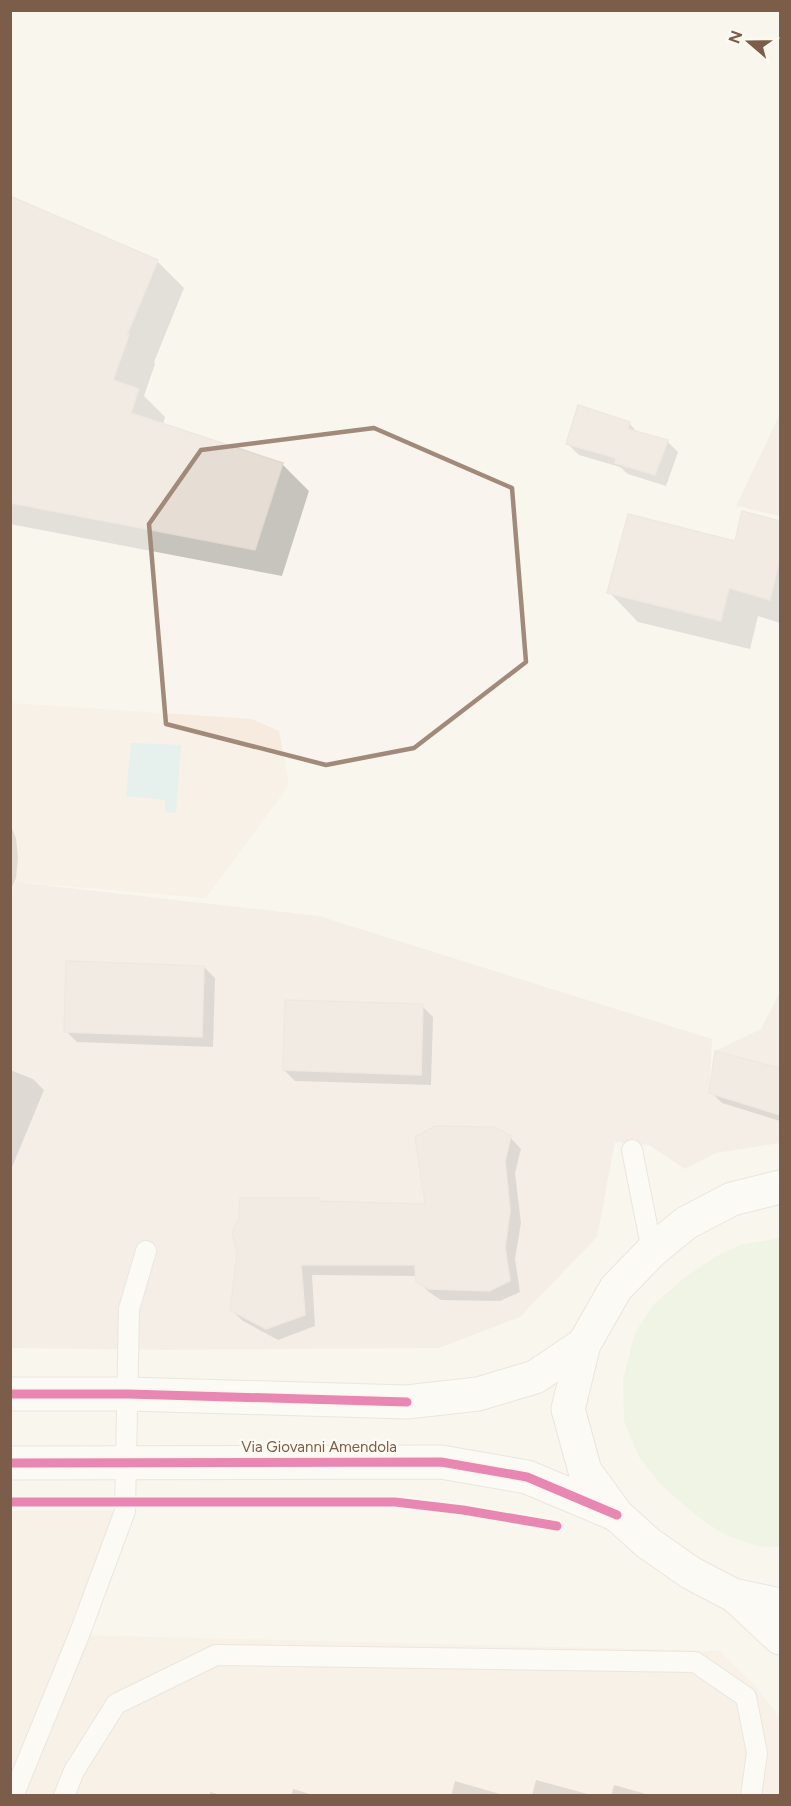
<svg xmlns="http://www.w3.org/2000/svg" width="791" height="1806" font-family="Figtree,sans-serif">
  <style>
    .residential { fill: #f6ebde }
    .industrial { fill: #ede5de }
    .green { fill: #e5f1d7 }
    .water { fill: #cee8eb }
    .shadow { fill: #0003 }
    .building { fill: #e6ded5; stroke: #e3d8cf; stroke-width: 1.5 }
    .lines { fill: none; stroke-linecap: round; stroke-linejoin: round }
    .service-casing { stroke: #dad2cc; stroke-width: 22 }
    .secondary-casing { stroke: #d9d2c9; stroke-width: 35 }
    .service { stroke: #fefefc; stroke-width: 20 }
    .secondary { stroke: #fefefc; stroke-width: 33 }
    .cycleway-casing { stroke: #fffaf1; stroke-width: 13 }
    .cycleway { stroke: #d6006c; stroke-width: 9 }
    .marked { fill: none; stroke: #a18a7a; stroke-width: 4.5; stroke-linejoin: round }
    .labels { text-anchor: middle; dominant-baseline: central; stroke-width: 5; stroke-linejoin: round; paint-order: stroke }
    .street-label { font-size: 15px; fill: #7c5d49; stroke: #fffaf1 }
  </style>
  <rect width="100%" height="100%" fill="#f9f5ee"/>
  <!-- residential -->
  <g class="residential">
    <polygon points="11,703 252,719 279,731 289,785 206,898 16,882 11,896"/>
    <polygon points="11,1511 125,1511 80,1635 720,1651 756,1687 780,1717 780,1795 12,1795 11,1793"/>
  </g>
  <!-- industrial -->
  <g class="industrial">
    <polygon points="780,414 780,516 736,506"/>
    <polygon points="16,882 319,916 712,1039 710,1081 715,1051 761,1029 780,992 780,1143 716,1153 685,1169 649,1145 615,1142 597,1237 520,1317 439,1348 164,1350 11,1348 10,896"/>
  </g>
  <!-- green -->
  <polygon class="green" points="780,1238 780,1547 757,1546 725,1535 698,1517 661,1485 639,1457 624,1421 623,1379 635,1333 654,1304 684,1278 717,1256 740,1245"/>
  <!-- water -->
  <polygon class="water" points="131,743 181,745 176,813 165,812 165,800 126,796"/>
  <!-- shadow -->
  <g class="shadow">
    <polygon points="10,197 157,261 184,288 154,362 155,364 144,396 165,417 163,425 282,464 309,491 282,576 10,524"/>
    <polygon points="629,423 638,433 667,441 678,452 666,486 628,474 620,467 579,455 568,444"/>
    <polygon points="743,513 780,523 780,623 758,616 750,649 638,622 609,592 736,542"/>
    <polygon points="10,824 16,838 18,858 16,878 10,892"/>
    <polygon points="204,967 215,978 213,1047 77,1042 66,1031"/>
    <polygon points="422,1006 433,1017 431,1085 295,1081 284,1070"/>
    <polygon points="716,1053 780,1069 780,1121 722,1103 711,1092"/>
    <polygon points="10,1070 33,1079 44,1090 10,1172"/>
    <polygon points="510,1137 521,1149 515,1173 521,1223 515,1259 520,1292 500,1301 441,1300 429,1292 418,1281 417,1276 312,1275 315,1326 278,1340 243,1321 231,1310 318,1200 321,1202 426,1206"/>
    <polygon points="536,1780 595,1796 532,1796"/>
    <polygon points="455,1781 507,1796 451,1796"/>
    <polygon points="614,1785 653,1796 611,1796"/>
    <polygon points="293,1789 317,1796 291,1796"/>
    <polygon points="210,1792 225,1796 210,1796"/>
  </g>
  <!-- building -->
  <g class="building">
    <polygon points="10,196 158,260 127,335 129,335 113,380 139,389 131,413 283,463 255,550 10,503"/>
    <polygon points="578,405 630,422 628,429 668,440 655,475 615,463 616,458 566,444"/>
    <polygon points="742,511 780,521 780,558 770,600 729,588 721,621 607,593 628,514 735,541"/>
    <polygon points="66,961 204,966 202,1037 64,1032"/>
    <polygon points="285,1000 423,1004 421,1075 283,1070"/>
    <polygon points="715,1051 780,1068 780,1115 709,1093"/>
    <polygon points="435,1126 495,1127 511,1136 505,1161 510,1211 505,1247 510,1281 489,1291 429,1289 416,1282 415,1265 301,1265 305,1315 266,1329 230,1310 237,1254 232,1232 239,1218 240,1198 319,1198 318,1201 425,1204 415,1137"/>
  </g>
  <g class="lines">
    <defs>
      <g id="service">
        <polyline points="632,1150 652,1251"/>
        <polyline points="13,1796 79,1635 125,1511 129,1309 146,1251"/>
        <polyline points="64,1796 74,1771 116,1704 216,1655 695,1662 746,1697 757,1753 751,1796"/>
      </g>
      <g id="secondary">
        <polyline points="780,1187 732,1199 686,1223 652,1251 616,1288 584,1344 568,1409 585,1471 617,1515 648,1543 691,1573 733,1595 780,1605"/>
        <polyline points="10,1394 128,1394 407,1402 478,1394 535,1377 584,1344"/>
        <polyline points="10,1463 441,1462 527,1477 615,1514"/>
        <polyline points="735,1596 780,1638"/>
      </g>
    </defs>
    <!-- service casing -->
    <use href="#service" class="service-casing"/>
    <!-- secondary casing -->
    <use href="#secondary" class="secondary-casing"/>
    <!-- service -->
    <use href="#service" class="service"/>
    <!-- secondary -->
    <use href="#secondary" class="secondary"/>
    <defs>
      <g id="cycleway">
        <polyline points="10,1394 128,1394 407,1402"/>
        <polyline points="10,1463 441,1462 527,1477 617,1515"/>
        <polyline points="10,1502 395,1502 463,1510 557,1526"/>
      </g>
    </defs>
    <!-- cycleway casing -->
    <use href="#cycleway" class="cycleway-casing"/>
    <!-- cycleway -->
    <use href="#cycleway" class="cycleway"/>
  </g>
  <!-- marked area -->
  <path d="M0 0H791V1806H0ZM374,428L512,488L526,662L414,748L326,765L166,724L149,524L201,450Z" fill="#f9f5ee" fill-opacity=".55" fill-rule="evenodd"/>
  <path class="marked" d="M374,428L512,488L526,662L414,748L326,765L166,724L149,524L201,450Z"/>
  <g class="labels">
    <!-- street labels -->
    <g class="street-label">
      <text x="319" y="1447">Via Giovanni Amendola</text>
    </g>
  </g>
  <!-- border -->
  <rect width="791" height="1806" fill="none" stroke="#7c5d49" stroke-width="24"/>
  <!-- north arrow -->
  <g transform="translate(749 42) rotate(290)" stroke="#fffaf1" stroke-width="4.5" paint-order="stroke">
  <path d="M0-4.5L10 22L0 15L-10 22Z" fill="#7c5d49"/>
  <text y="-9" font-size="16" font-weight="bold" text-anchor="middle" fill="#7c5d49">N</text>
  </g>
</svg>
